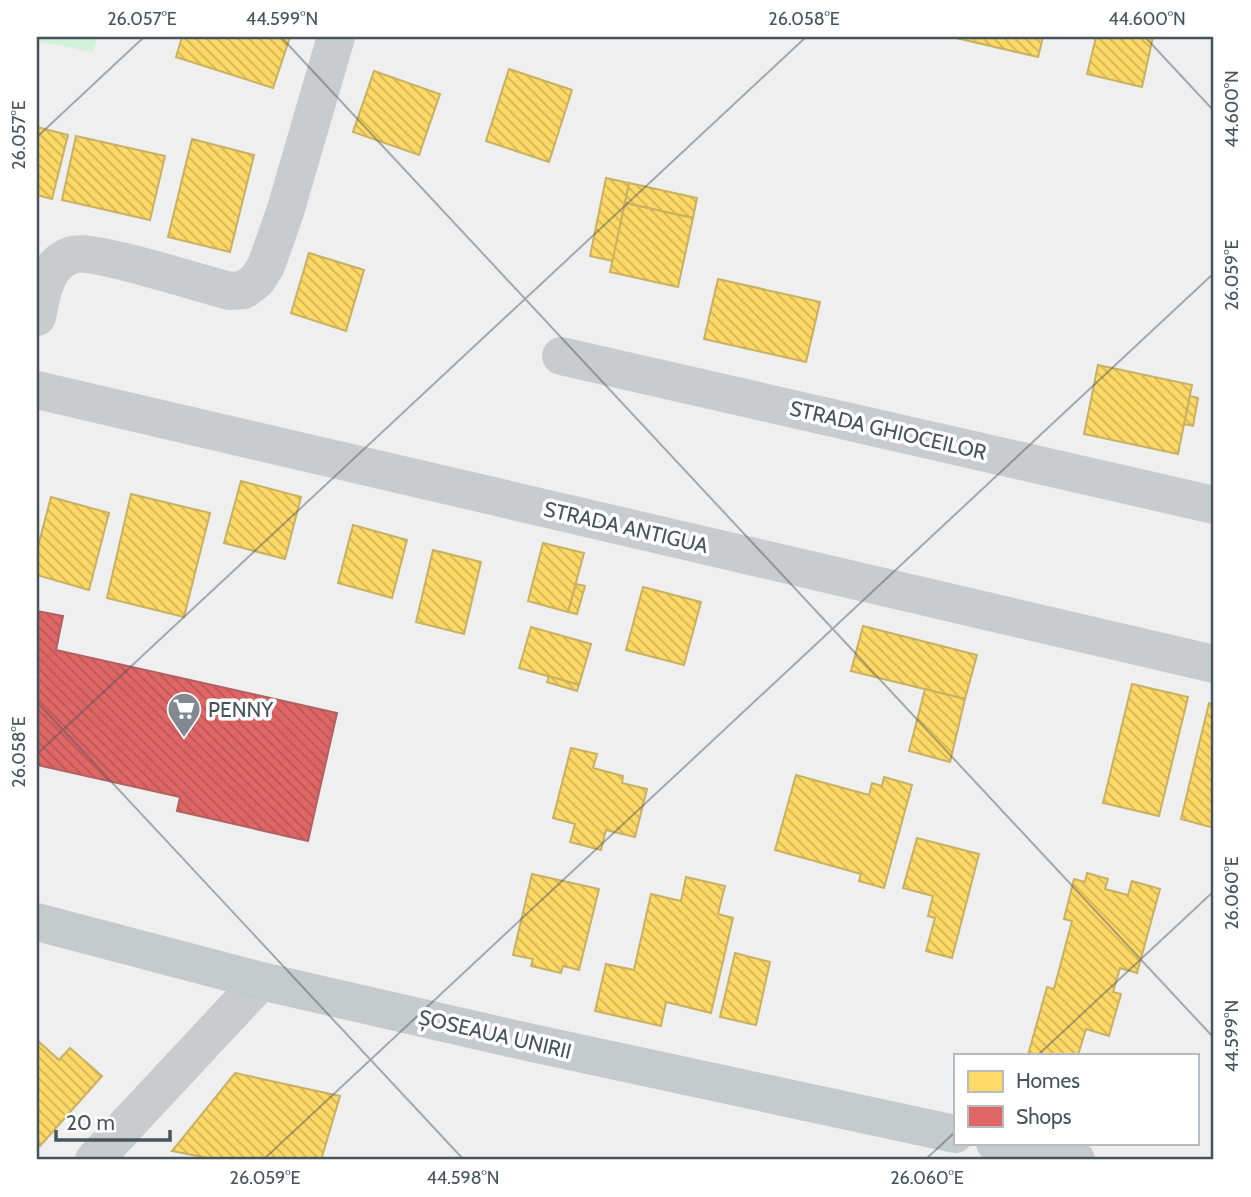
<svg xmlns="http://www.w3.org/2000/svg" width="1251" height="1197" font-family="Cabin,sans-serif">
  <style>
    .grass { fill: #d1f1da }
    .homes { fill: url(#homes-back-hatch); stroke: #c7b163; stroke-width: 2 }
    .shops { fill: url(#shops-back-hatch); stroke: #b26163; stroke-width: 2 }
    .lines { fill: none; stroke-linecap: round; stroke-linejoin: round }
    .minor { stroke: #c8ccce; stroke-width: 38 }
    .major { stroke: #c5cacd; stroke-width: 38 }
    .ticks { fill: none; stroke: #45545d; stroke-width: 2; stroke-opacity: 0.45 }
    .labels { text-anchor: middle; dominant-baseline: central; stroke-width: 7; stroke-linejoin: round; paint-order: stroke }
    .street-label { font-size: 21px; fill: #45545d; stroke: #fff }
    .poi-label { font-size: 21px; fill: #45545d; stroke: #fff; text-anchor: start }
    .neatline { fill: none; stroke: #45545d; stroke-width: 2.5 }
    .ticks-label { font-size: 18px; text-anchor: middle; fill: #45545d }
  </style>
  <defs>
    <pattern id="homes-back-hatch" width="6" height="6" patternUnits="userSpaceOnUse" patternTransform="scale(1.75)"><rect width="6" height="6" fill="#ffd966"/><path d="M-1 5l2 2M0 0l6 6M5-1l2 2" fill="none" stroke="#d0b357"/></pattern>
    <pattern id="shops-back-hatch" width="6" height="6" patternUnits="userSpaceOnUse" patternTransform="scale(1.75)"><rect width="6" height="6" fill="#e06666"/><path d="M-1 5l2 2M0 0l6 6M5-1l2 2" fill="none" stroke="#b75757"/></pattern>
  </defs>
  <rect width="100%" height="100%" fill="#f0efef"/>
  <!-- grass -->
  <polygon class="grass" points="37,37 97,37 93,52 37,41"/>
  <!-- homes -->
  <g class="homes">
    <polygon points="182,37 290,37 273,88 176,57"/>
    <polygon points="952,37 1043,37 1038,57"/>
    <polygon points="1096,37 1153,37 1142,87 1087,74"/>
    <polygon points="509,69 572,90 549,162 486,141"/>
    <polygon points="374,71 440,94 419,155 353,132"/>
    <polygon points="37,127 68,135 52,199 37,195"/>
    <polygon points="76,136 165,156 150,220 62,200"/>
    <polygon points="192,139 254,155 230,252 168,237"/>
    <polygon points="606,178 629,183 613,261 590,256"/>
    <polygon points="629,183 697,198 693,218 625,203"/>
    <polygon points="625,203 693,218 678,287 610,272"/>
    <polygon points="309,253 364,270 346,331 291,313"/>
    <polygon points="718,279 820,302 806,362 704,339"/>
    <polygon points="1098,365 1192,385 1178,454 1084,434"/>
    <polygon points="1190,396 1198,398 1193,426 1184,424"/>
    <polygon points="241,481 301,497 285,559 224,543"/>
    <polygon points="131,494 210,513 184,617 107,598"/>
    <polygon points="51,497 109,513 89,590 37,575 37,550"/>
    <polygon points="353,525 407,540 392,598 338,583"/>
    <polygon points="543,543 584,553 568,612 528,601"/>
    <polygon points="433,550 481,562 464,634 416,622"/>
    <polygon points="576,584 585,586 577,614 568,612"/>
    <polygon points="643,587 701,602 684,665 626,650"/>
    <polygon points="863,626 977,655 965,699 851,671"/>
    <polygon points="531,627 591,644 579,685 519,668"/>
    <polygon points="549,676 579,685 577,691 547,682"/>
    <polygon points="1132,684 1188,697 1159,816 1103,803"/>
    <polygon points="925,689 965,699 950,762 909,751"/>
    <polygon points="1209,703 1214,705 1214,828 1181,819"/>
    <polygon points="571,748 597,754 593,768 623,776 622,783 647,789 635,837 606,830 601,850 570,842 575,824 553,818"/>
    <polygon points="796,775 869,795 872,783 882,786 884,777 912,785 884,888 859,881 861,874 775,850"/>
    <polygon points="917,838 979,854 952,958 926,951 935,918 928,916 933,896 903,888"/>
    <polygon points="1087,873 1108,879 1105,889 1128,895 1132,881 1160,889 1137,973 1120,968 1113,992 1121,994 1109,1036 1086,1029 1078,1055 1028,1055 1047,987 1054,989 1072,921 1064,919 1074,879 1085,882"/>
    <polygon points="532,874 599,889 579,970 563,966 561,973 531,966 533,959 513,955"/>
    <polygon points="686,877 725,886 718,914 733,918 711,1013 666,1002 661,1026 595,1011 606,964 634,970 651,894 681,901"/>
    <polygon points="735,953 770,962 756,1025 720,1017"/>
    <polygon points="37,1040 59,1060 70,1048 102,1076 40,1146 37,1143"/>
    <polygon points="235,1073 340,1096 321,1160 218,1160 172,1151"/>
  </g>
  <!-- shops -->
  <polygon class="shops" points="37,611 63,616 56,650 337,713 308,841 177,811 180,797 37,765"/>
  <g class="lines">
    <!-- minor -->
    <g class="minor">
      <path d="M37,317C42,294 45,264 72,255C90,248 203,284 229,291L244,290L257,280L266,266L285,212L336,37"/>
      <polyline points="561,356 1214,505"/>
      <polyline points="37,390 1214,664"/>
      <polyline points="94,1160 261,981"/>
    </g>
    <!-- major -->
    <g class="major">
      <polyline points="37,922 261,981 523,1041 955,1134"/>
      <polyline points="995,1143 1076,1160"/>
    </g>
  </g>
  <!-- ticks -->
  <path class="ticks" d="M281,37L1214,1038M1145,37L1214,111M37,137L144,37M37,702L464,1160M37,754L806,37M1038,1055L1214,891M263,1160L1214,273M925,1160L955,1132"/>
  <!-- icons -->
  <defs>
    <symbol id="supermarket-pin" viewBox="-11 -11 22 30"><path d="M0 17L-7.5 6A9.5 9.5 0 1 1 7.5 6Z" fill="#818a90" stroke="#fff"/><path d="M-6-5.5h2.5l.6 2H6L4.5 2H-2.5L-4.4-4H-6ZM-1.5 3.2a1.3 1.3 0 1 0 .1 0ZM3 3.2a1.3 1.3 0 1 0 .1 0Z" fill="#fff"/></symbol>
  </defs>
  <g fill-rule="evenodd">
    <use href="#supermarket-pin" x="165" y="690" width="38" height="52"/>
  </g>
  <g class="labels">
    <!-- street labels -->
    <g class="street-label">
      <text transform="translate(888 430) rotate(13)">STRADA GHIOCEILOR</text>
      <text transform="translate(626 527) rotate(13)">STRADA ANTIGUA</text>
      <text transform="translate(495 1034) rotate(13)">ȘOSEAUA UNIRII</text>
    </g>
    <!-- poi labels -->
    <g class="poi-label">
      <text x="208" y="709">PENNY</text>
    </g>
  </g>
  <!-- border -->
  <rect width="1251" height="1197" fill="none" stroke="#ffffff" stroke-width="77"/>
  <!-- legend -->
  <rect x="954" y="1054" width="245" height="91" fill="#ffffff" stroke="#b5bbbe" stroke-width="2"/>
  <rect x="968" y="1071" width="35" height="21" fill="#ffd966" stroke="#b5bbbe" stroke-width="2"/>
  <text x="1016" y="1088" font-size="21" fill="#45545d">Homes</text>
  <rect x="968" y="1106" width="35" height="21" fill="#e06666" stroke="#b5bbbe" stroke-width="2"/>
  <text x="1016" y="1124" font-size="21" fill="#45545d">Shops</text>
  <!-- scale -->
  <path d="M56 1130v10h114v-10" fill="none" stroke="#45545d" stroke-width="3.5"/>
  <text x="66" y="1130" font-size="21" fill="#45545d" stroke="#ffffff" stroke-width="5" paint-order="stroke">20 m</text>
  <rect x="38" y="38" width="1174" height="1120" class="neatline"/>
  <g class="ticks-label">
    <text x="142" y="25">26.057°E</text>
    <text x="282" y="25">44.599°N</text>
    <text x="804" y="25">26.058°E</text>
    <text x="1147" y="25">44.600°N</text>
    <text transform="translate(1232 109) rotate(-90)" y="6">44.600°N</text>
    <text transform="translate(19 135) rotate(-90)" y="6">26.057°E</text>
    <text transform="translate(1232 275) rotate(-90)" y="6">26.059°E</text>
    <text transform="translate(19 752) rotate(-90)" y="6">26.058°E</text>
    <text transform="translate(1232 893) rotate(-90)" y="6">26.060°E</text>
    <text transform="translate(1232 1036) rotate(-90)" y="6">44.599°N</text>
    <text x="265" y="1184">26.059°E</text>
    <text x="463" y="1184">44.598°N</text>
    <text x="927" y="1184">26.060°E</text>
  </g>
</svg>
